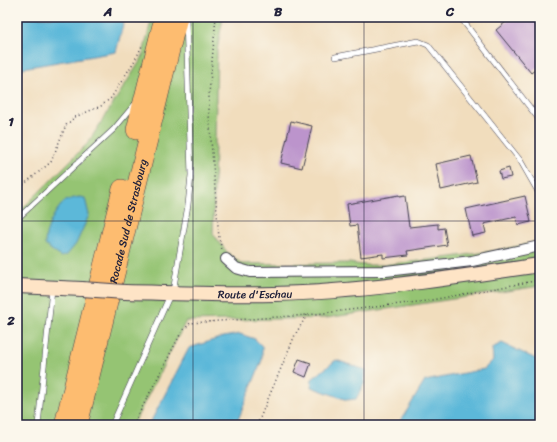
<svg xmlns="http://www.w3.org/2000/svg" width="557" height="442" font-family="Sriracha,sans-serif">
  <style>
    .green { fill: #95c473; stroke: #5c7357 }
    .water { fill: #5bb8d9; stroke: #3e6d8a }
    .building { fill: #bc94cc }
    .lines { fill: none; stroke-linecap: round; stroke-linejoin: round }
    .lane-casing { stroke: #413e4e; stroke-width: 6 }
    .street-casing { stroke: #413e4e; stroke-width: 12 }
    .secondary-casing { stroke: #413e4e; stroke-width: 16 }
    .highway-casing { stroke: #413e4e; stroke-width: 20 }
    .path { stroke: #413e4e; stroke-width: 1.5; stroke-dasharray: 1 3; stroke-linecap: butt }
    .lane { stroke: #fff; stroke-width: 5 }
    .street { stroke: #fff; stroke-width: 10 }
    .secondary { stroke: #fee4c6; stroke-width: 14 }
    .highway { stroke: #fdbc70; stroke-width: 19 }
    .secondary-bridge-casing { stroke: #413e4e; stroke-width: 16; stroke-linecap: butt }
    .secondary-bridge { stroke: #fee4c6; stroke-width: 14 }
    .grid { fill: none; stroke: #22223b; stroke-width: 1; stroke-opacity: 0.55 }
    .labels { text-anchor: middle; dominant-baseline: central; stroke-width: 4; stroke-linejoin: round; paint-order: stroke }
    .street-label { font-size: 11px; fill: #22223b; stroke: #fbf7ec }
    .neatline { fill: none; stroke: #22223b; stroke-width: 1.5 }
    .grid-label { font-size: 13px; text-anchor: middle; font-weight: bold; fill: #22223b }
  </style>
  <rect width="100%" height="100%" fill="#fbf7ec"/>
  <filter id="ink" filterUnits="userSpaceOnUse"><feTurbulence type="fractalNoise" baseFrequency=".025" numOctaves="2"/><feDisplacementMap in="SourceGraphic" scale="8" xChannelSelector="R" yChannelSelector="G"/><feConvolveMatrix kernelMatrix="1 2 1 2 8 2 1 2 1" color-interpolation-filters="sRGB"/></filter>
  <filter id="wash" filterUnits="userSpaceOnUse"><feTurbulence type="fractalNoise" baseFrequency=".012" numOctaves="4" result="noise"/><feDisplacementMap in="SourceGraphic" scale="16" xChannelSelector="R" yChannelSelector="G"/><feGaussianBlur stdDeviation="0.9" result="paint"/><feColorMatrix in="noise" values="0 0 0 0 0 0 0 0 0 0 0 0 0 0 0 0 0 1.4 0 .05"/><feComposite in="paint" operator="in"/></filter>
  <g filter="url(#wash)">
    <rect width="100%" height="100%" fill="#f1ddbd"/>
    <!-- green -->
    <path class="green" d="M152,17H223L217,51L213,234L227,252L242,264L350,263C373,268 396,263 419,261C460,256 501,251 540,241V286L326,318L186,321L133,425H17V214L88,143L142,58Z"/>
    <!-- water -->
    <g class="water">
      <polygon points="17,17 125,17 116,52 17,69"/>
      <path d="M79,197L85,198L89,215L76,244L67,255L61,257L45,245C45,230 53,213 64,202C68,199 75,198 79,197Z"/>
      <polygon points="240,334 255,339 262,346 262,360 236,425 149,425 189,348 223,337"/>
      <polygon points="502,343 536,359 540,359 540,425 398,425 425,381 484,369 493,360 492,348"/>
      <polygon points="336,360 366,370 364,384 356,399 347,400 311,387 312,379"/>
    </g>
    <g id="blocks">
      <!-- building -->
      <g class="building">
        <polygon points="512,17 540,17 540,66 531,73 496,30"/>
        <polygon points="291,121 312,126 302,168 281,163"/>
        <polygon points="471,156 477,182 441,190 436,164"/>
        <polygon points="509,168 511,177 501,179 499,171"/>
        <polygon points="399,195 399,197 405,196 409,227 438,224 438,229 444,228 447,245 407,251 408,255 383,258 383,254 361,257 357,225 350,226 347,204"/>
        <polygon points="525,196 531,222 518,225 516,217 484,224 486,233 472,236 466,209"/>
        <polygon points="299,359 311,363 306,377 294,372"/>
      </g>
    </g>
  </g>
  <g filter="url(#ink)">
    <use href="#blocks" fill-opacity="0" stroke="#413e4e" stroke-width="1"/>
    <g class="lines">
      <defs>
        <g id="lane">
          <polyline points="460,17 538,118"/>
          <polyline points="335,57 418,41 428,45 520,160 540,195"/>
          <polyline points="17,219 114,129 135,104"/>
          <polyline points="38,425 52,289"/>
          <polyline points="112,425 174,286 188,205 191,175 186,18"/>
        </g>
        <polyline id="street" points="226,259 236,268 250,272 386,271 472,261 540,246"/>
        <g id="secondary">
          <polyline points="17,286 82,289"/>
          <path id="s1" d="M125,292C175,293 225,295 274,294C363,292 452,278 540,265"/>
        </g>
        <g id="highway">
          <polyline points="136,130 164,17"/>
          <polyline points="64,425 122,189"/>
          <path id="s2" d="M78,425L178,17"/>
        </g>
      </defs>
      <!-- lane casing -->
      <use href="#lane" class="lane-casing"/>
      <!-- street casing -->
      <use href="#street" class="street-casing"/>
      <!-- secondary casing -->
      <use href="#secondary" class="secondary-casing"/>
      <!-- highway casing -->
      <use href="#highway" class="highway-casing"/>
      <!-- path -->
      <g class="path">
        <polyline points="216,17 209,94 209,115 219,238 222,250"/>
        <polyline points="17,190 51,162 66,125 75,117 101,106 111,98 135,60 142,46"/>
        <polyline points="17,329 19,369 17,388"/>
        <polyline points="133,425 181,333 190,323 307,315 426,301 540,280"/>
        <polyline points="257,425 295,335 307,315"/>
      </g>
      <!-- lane -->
      <use href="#lane" class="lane"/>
      <!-- street -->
      <use href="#street" class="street"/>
      <!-- secondary -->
      <use href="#secondary" class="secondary"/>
      <!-- highway -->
      <use href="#highway" class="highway"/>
      <defs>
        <polyline id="secondary-bridge" points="82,289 125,292"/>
      </defs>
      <!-- secondary-bridge casing -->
      <use href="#secondary-bridge" class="secondary-bridge-casing"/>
      <!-- secondary-bridge -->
      <use href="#secondary-bridge" class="secondary-bridge"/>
    </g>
  </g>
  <!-- grid -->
  <path class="grid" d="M193,17V425M364,17V425M17,221H540"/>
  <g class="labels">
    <!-- street labels -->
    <g class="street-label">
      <text stroke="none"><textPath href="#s2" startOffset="210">Rocade Sud de Strasbourg</textPath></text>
      <text stroke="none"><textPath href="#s1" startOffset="130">Route d'Eschau</textPath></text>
    </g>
  </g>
  <!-- margin -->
  <rect width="557" height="442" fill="none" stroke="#fbf7ec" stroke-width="44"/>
  <rect x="22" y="22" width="513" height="398" class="neatline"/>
  <g class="grid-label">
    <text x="108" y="16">A</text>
    <text x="278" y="16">B</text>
    <text x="450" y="16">C</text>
    <text x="11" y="126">1</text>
    <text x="11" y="325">2</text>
  </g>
</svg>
